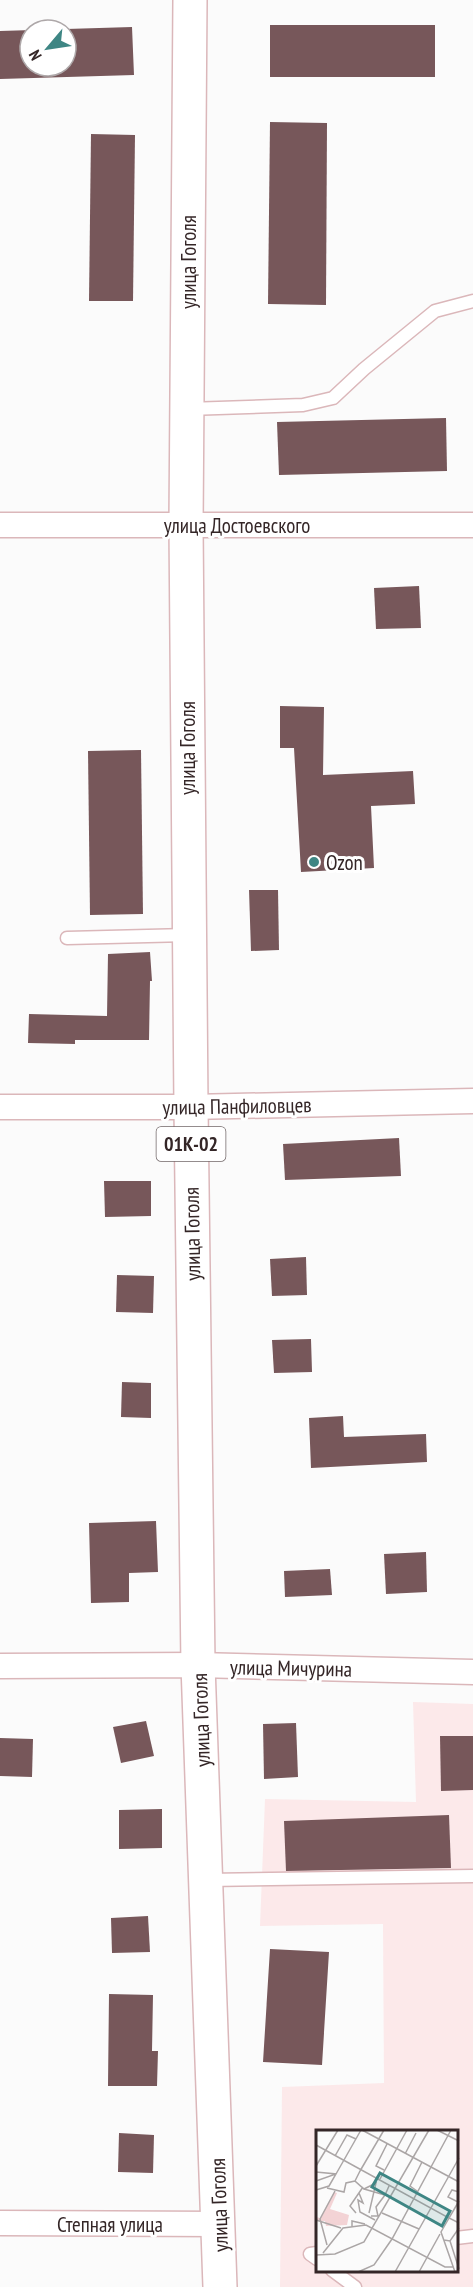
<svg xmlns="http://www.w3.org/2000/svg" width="473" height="2287" font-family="'PT Sans Narrow',sans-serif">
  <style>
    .built { fill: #fce9ea; fill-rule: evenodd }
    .building { fill: #77575a; fill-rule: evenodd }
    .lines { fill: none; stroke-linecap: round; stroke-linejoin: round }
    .lane-casing { stroke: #dbb7ba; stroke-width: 15 }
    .street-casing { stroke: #dbb7ba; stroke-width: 27 }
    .primary-casing { stroke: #dbb7ba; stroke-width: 36 }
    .lane { stroke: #fff; stroke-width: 12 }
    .street { stroke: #fff; stroke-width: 24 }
    .primary { stroke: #fff; stroke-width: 33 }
    .poi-dot { fill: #3e8684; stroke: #fff; stroke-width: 2 }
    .labels { text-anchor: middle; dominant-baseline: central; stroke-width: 6; stroke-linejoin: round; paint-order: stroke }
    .shield { fill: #fff; stroke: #716768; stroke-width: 1.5 }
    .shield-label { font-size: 20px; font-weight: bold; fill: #342627 }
    .street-label { font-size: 21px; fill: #342627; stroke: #fff }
    .poi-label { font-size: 21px; fill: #342627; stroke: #fff; text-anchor: start }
    .inset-road { fill: none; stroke: #aba6a6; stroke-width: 1.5 }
    .view { fill: #3e8684; fill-opacity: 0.15; stroke: #3e8684; stroke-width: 3 }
    .inset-edge { fill: none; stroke: #342627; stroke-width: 3 }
  </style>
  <rect width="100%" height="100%" fill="#fbfbfb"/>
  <!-- built -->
  <path class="built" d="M413,1702L473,1704V2287H280L282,2087L384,2083L383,1924L260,1926L265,1799L416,1802ZM317,2131H456V2270H317Z"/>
  <!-- building -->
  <g class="building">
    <rect x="270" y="25" width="165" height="52"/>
    <path d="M132,27L134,75L0,79V31ZM30,30H66V66H30Z"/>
    <polygon points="270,122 327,123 326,305 268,304"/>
    <polygon points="91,134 135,135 133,301 89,301"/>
    <polygon points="446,418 447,471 279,475 277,422"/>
    <polygon points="419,586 421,628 376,629 374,588"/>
    <polygon points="280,706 324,707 323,775 413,771 415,804 371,806 374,868 301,872 294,748 280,748"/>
    <polygon points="141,750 143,914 90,915 88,751"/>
    <polygon points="249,890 278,890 279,950 251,951"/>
    <polygon points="150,952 152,981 150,981 149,1040 75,1040 75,1044 28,1043 29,1014 107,1016 108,954"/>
    <polygon points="399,1138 401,1176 285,1180 283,1144"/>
    <polygon points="104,1181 151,1181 151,1216 105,1217"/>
    <polygon points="306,1257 307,1295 272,1296 270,1259"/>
    <polygon points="117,1275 154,1276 153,1313 116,1312"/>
    <polygon points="311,1339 312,1372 274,1373 272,1340"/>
    <polygon points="122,1382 151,1383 151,1418 121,1417"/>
    <polygon points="343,1416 344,1437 426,1434 427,1462 311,1468 309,1418"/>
    <polygon points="156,1521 158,1572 129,1573 129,1602 91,1603 89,1523"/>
    <polygon points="426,1552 427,1592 386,1594 384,1554"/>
    <polygon points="330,1569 332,1595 285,1597 284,1571"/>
    <polygon points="146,1721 154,1756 121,1763 113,1727"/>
    <polygon points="296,1723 298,1777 264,1779 263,1724"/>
    <polygon points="440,1736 473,1736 473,1790 441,1791"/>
    <polygon points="0,1738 33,1739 32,1777 0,1776"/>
    <polygon points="162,1809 162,1848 119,1849 119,1810"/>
    <polygon points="449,1815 451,1868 286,1871 284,1821"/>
    <polygon points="148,1916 150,1952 112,1953 111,1918"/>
    <polygon points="270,1949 329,1952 322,2065 263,2062"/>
    <polygon points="109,1994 153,1995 152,2051 158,2051 157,2086 108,2086"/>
    <polygon points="119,2133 154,2135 153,2173 118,2172"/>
  </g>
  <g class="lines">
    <defs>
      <g id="lane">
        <polyline points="188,409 303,405 333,398 364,369 435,311 473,301"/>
        <polyline points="67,938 188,935"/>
        <polyline points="207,1880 473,1876"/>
        <polyline points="456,2238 473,2236"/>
        <polyline points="317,2253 310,2254 317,2259"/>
        <polyline points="332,2270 355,2287"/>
      </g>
      <g id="street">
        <polyline points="0,525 473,525"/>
        <polyline points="0,1107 191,1107 473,1101"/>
        <polyline points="0,1666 198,1665 473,1672"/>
        <polyline points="0,2223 220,2224"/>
      </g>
      <polyline id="primary" points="190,0 186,525 191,1107 198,1665 220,2287"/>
    </defs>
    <!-- lane casing -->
    <use href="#lane" class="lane-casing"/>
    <!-- street casing -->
    <use href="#street" class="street-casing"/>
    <!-- primary casing -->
    <use href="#primary" class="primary-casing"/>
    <!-- lane -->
    <use href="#lane" class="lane"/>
    <!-- street -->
    <use href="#street" class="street"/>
    <!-- primary -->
    <use href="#primary" class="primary"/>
  </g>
  <!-- markers -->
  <circle class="poi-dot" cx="314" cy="862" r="6"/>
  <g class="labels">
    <!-- shield labels -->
    <rect class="shield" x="156.5" y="1127" width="69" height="34" rx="4.5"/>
    <g class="shield-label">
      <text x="191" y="1144">01К-02</text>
    </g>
    <!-- street labels -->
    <g class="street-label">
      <text transform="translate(188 262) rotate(-90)">улица Гоголя</text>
      <text x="237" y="525">улица Достоевского</text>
      <text transform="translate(187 748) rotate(-90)">улица Гоголя</text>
      <text transform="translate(237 1106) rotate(-1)">улица Панфиловцев</text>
      <text transform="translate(192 1234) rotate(-91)">улица Гоголя</text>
      <text transform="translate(291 1668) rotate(1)">улица Мичурина</text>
      <text transform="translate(201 1720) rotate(-92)">улица Гоголя</text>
      <text transform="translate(219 2205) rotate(-92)">улица Гоголя</text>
      <text x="110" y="2224">Степная улица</text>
    </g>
    <!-- poi labels -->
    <g class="poi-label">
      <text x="326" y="862">Ozon</text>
    </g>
  </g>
  <!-- overview -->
  <g transform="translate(316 2130)">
    <rect width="142" height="142" fill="#fbfbfb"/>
    <path d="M18,62L21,63L14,79L33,85L31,95L10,96L9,91H0V87L4,88Z" fill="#f3d3d5"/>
    <path class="inset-road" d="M46,0L143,52M121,0L143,11M0,15L133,88L125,102L139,142M89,24L100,3M19,26L31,5L40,9M0,36L22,0M68,40L60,36L71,14M44,41L39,51L48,59L60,53L53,83M44,41L68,0M0,42L20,44L13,56L0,60M64,49L91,0M0,51L20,44L45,0M11,58L28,62L30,53L39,51M48,59L69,65L73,56M101,61L94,56L106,32M43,63L47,73L42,70L44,82L59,90M143,71L133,88L143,93M142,72L132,67L136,60L143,62M40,83L34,76L47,57M66,83L103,99M55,86H62L60,77L69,65M0,90L25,98M36,97V91L49,94M128,110L134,111L143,98M134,111L143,139M11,115L4,89L19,61M7,123L27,98L50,95L129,137H137M0,125L19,124L48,112L113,0M42,142L58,135L76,109L135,0M79,142L143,28M103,142L124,104"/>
    <path class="view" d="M64,43L134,81L126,96L56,57Z"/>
    <rect width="142" height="142" class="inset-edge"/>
  </g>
  <!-- north arrow -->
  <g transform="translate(48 48) rotate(241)"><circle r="28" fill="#ffffff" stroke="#aea8a9" stroke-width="1.5"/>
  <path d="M0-4.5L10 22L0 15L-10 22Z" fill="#3e8684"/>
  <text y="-9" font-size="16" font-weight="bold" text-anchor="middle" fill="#342627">N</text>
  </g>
</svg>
